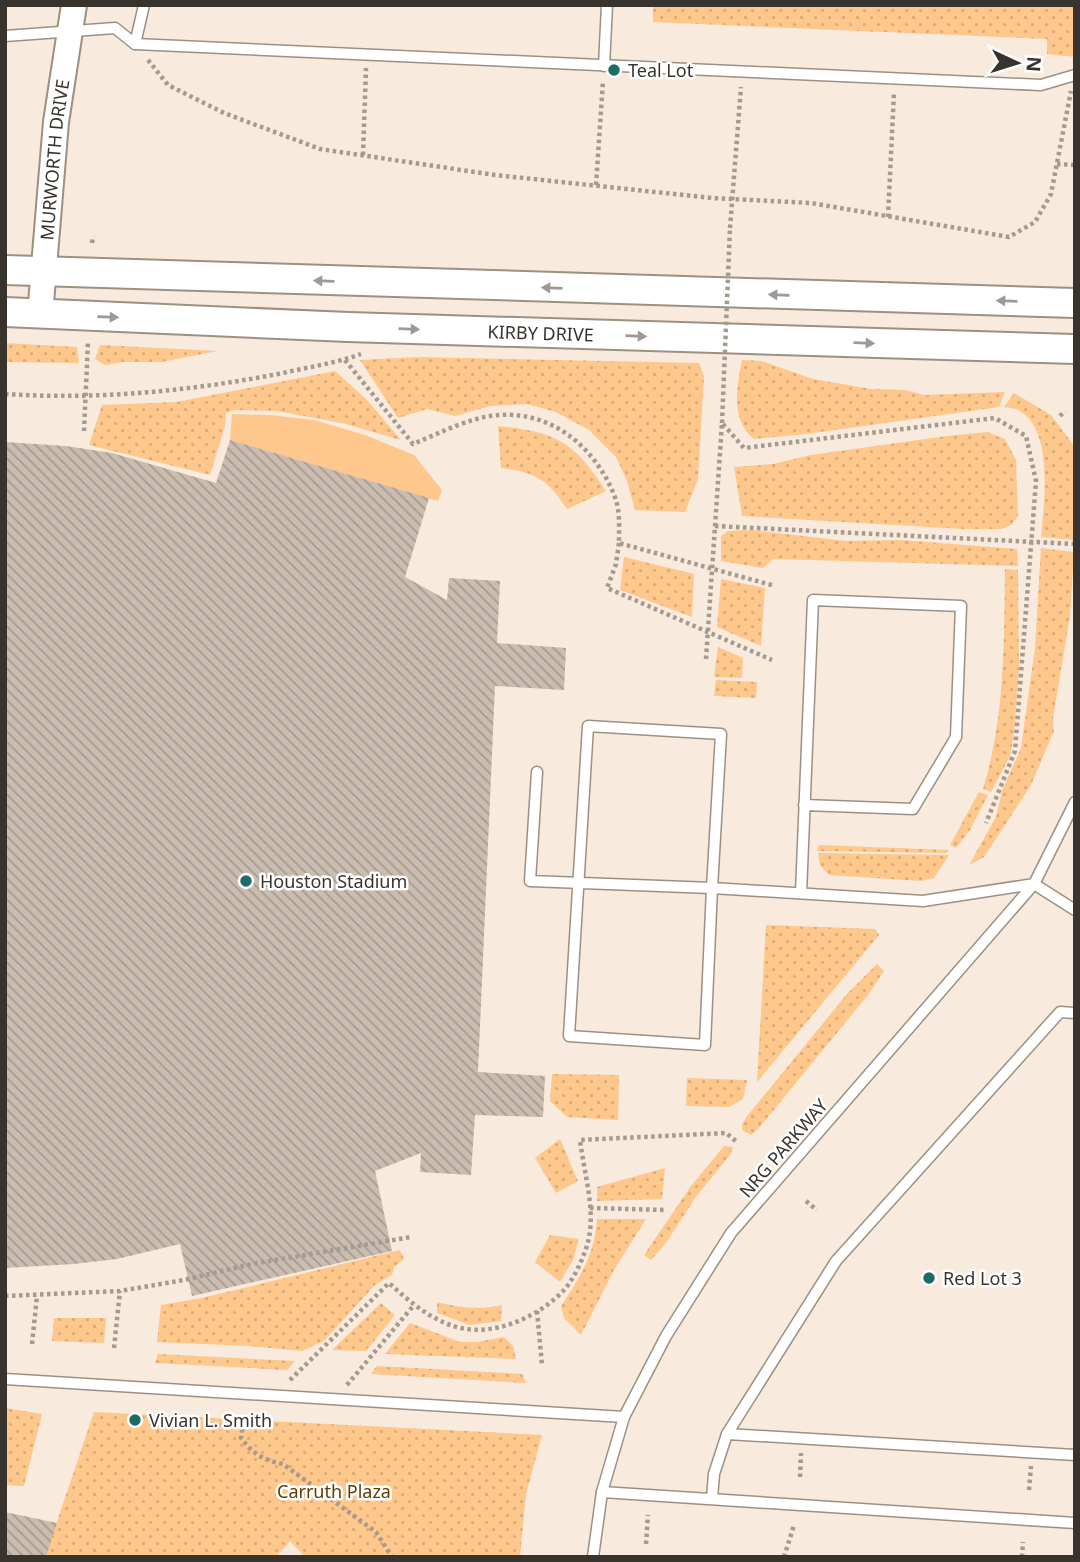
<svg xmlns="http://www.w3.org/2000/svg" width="1080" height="1562" font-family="'Noto Sans',sans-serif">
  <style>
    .grass { fill: url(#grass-dots) }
    .garden { fill: #fec78b }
    .building { fill: url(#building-back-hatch) }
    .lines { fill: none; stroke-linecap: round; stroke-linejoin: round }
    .service-casing { stroke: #9c9083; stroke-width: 13 }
    .tertiary-casing { stroke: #9c9083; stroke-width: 28 }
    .secondary-casing { stroke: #9c9083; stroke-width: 32 }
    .path { stroke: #a49a8f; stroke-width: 4.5; stroke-dasharray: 3.5 3.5; stroke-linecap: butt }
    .service { stroke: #fff; stroke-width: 10 }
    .tertiary { stroke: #fff; stroke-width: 24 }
    .secondary { stroke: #fff; stroke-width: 28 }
    .path-bridge { stroke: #a49a8f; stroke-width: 4.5; stroke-dasharray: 3.5 3.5; stroke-linecap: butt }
    .oneway { fill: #9c9996 }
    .poi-dot { fill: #216b67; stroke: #fff; stroke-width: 2.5 }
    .labels { text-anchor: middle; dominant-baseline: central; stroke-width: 5; stroke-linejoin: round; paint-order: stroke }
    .poi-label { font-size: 18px; fill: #38332d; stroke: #fff; text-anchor: start }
    .street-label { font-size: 18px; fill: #38332d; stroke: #fff }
    .park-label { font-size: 18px; fill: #623b03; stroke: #fff }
  </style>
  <defs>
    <pattern id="grass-dots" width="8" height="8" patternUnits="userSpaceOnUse" patternTransform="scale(1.75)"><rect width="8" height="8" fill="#fec78b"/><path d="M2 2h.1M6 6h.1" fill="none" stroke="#daab78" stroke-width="1.8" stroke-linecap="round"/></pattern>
    <pattern id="building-back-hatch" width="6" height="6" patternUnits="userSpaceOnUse" patternTransform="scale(1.75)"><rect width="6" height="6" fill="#cabdb0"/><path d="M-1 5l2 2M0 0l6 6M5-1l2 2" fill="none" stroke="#a59a90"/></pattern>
  </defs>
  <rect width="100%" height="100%" fill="#f8eadc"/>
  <!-- grass -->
  <g class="grass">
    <polygon points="653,5 1075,5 1075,57 1047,54 1047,39 653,22"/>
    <polygon points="5,343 77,347 79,363 5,362"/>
    <polygon points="100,345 217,351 162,362 123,362 105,365 95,359"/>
    <polygon points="418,357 699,363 704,376 698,479 685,512 635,510 627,481 616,457 589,430 556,412 527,404 490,406 455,416 427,409 398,418 360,360"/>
    <path d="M742,360L761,361L813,379L871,389L905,390L924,395L1005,392L999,407L806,434L754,439C730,420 737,387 742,360Z"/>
    <polygon points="335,371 367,400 401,440 342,423 276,411 235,410 226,413 225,426 210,475 89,445 102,405 177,402"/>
    <path d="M1014,393L1051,415L1075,447V540L1041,537C1044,504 1054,431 1020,411C1016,408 1009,408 1004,407Z"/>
    <path d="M498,426C557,432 574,442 606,491L567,509C548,480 536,472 501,468Z"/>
    <polygon points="988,432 1005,439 1016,460 1018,516 1011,525 1001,529 963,529 742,516 734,467 773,464 811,455 947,436"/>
    <polygon points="752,530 846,541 900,540 1017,549 1018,566 773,559 763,568 721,561 721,536 728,531"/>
    <polygon points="1041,548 1074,552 1070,616 1053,718 1054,731 1031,785 984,857 969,865 996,817 1002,791 1021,748 1035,648"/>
    <polygon points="624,557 694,574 692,617 620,590"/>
    <path d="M1005,569L1018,570L1019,669L1014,733L1010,756L991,792L983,789C1005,717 1004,644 1005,569Z"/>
    <polygon points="721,579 765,588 761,646 717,627"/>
    <polygon points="718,647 743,658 742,678 714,677"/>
    <polygon points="716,680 757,682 756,698 714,696"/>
    <polygon points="979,792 988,795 970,830 956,848 950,845"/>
    <polygon points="819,845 948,850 947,853 817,851"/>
    <polygon points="818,853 949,855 934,878 921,881 829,875 820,865"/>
    <polygon points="766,925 875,929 879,935 757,1082"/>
    <polygon points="877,964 884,971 868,995 758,1129 751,1135 742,1130 742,1124 748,1115 847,994"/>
    <polygon points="552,1074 619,1075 618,1120 567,1117 550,1101"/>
    <polygon points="687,1078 747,1080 743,1099 729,1107 686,1106"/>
    <polygon points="560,1139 578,1181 556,1193 535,1158"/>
    <polygon points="724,1146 733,1147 730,1155 695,1198 666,1243 651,1260 644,1255 691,1186"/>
    <polygon points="665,1168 662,1199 597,1201 597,1187"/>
    <path d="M597,1219H646L614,1270L581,1335L564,1318L561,1306C580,1278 595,1253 597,1219Z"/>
    <polygon points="550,1235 579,1239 573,1260 560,1282 535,1262"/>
    <polygon points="400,1250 404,1259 394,1267 392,1275 375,1285 324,1341 302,1351 248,1346 157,1342 161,1305 202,1298"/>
    <path d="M437,1302C460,1308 479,1310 502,1305L501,1321L470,1325L437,1313Z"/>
    <polygon points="381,1303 395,1315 366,1351 332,1350"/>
    <polygon points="54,1318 106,1318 104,1343 52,1341"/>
    <polygon points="410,1323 460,1342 477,1342 504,1337 513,1346 516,1359 385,1354"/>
    <polygon points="158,1354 295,1361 287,1370 155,1363"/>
    <polygon points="377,1366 522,1374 526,1383 371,1374"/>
    <polygon points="5,1408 42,1414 24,1486 5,1485"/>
    <polygon points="94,1412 542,1435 526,1494 520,1557 305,1557 290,1541 276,1557 55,1557 46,1554"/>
  </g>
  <!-- garden -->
  <polygon class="garden" points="232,414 270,415 314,420 365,435 414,455 442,490 438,501 230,440"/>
  <!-- building -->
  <g class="building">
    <polygon points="230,440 429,498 405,577 447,600 449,578 500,581 497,643 566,648 564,690 495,686 478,1072 545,1076 543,1117 475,1115 471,1175 420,1172 421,1153 375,1171 392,1251 192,1296 180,1244 117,1259 74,1264 5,1268 5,442 66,446 112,453 216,483"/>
    <polygon points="5,1512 57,1523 46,1557 5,1557"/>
  </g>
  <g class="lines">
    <defs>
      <g id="service">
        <polyline points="5,36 115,28 135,44 1041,85 1075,75"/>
        <polyline points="135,44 144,5"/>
        <polyline points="604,66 607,5"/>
        <path d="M537,772L530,881C591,883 651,886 712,888L705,1045L569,1036L588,726L721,734L712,888L923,901L1034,884L1075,910"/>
        <polyline points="801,893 813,600 961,606 956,737 913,809 804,805"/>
        <polyline points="5,1379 624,1417"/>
        <polyline points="727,1434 1075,1455"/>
        <polyline points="602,1492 1075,1523"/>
        <polyline points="712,1498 714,1474 727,1434 836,1261 1060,1012 1075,1013"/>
        <polyline points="593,1557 602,1492 624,1417 666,1336 731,1233 1034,884 1075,802"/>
      </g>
      <g id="tertiary">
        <path id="s1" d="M40,315L56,122L74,5"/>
      </g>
      <g id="secondary">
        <polyline points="5,270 1075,303"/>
        <path id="s2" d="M5,312L348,327L1075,349"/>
      </g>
    </defs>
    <!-- service casing -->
    <use href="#service" class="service-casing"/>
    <!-- tertiary casing -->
    <use href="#tertiary" class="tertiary-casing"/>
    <!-- secondary casing -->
    <use href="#secondary" class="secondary-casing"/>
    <!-- path -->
    <g class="path">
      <polyline points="148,60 168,85 224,113 320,149 495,175 712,198 811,203 1009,237 1035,222 1051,194 1071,91"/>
      <polyline points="363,155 366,68"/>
      <polyline points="1057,164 1075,165"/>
      <polyline points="596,185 603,81"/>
      <polyline points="888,217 894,92"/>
      <polyline points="730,228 741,87"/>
      <polyline points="92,243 93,236"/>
      <path d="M345,360L413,444C440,433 470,417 499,415C554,411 598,450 616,500C620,513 619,529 619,543L775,586"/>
      <path d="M5,394C99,400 191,391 283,373C309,367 336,363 361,354"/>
      <polyline points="1060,416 1065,411"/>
      <polyline points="84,431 88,342"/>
      <polyline points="715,526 1075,544"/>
      <polyline points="619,543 616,564 607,588 772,660"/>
      <polyline points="706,659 722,423 744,448 995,418 1026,436 1036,481 1015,751 986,823"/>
      <polyline points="806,1201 817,1210"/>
      <polyline points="590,1208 666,1210"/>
      <polyline points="5,1296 120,1291 184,1280 252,1264 411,1237"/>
      <polyline points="537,1311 542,1365"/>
      <polyline points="32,1344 37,1296"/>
      <polyline points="114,1348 120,1291"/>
      <path d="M290,1380L389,1283C410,1302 433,1322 461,1328C496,1336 540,1316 564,1290C574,1279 584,1257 588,1242C596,1210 584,1173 580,1140L726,1133L738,1143"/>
      <polyline points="347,1385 414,1305"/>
      <path d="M258,1417L243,1425L241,1438C253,1454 263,1460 283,1464L376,1532L392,1557"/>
      <polyline points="800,1477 801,1453"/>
      <polyline points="1029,1490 1031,1466"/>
      <polyline points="646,1544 648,1515"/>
      <polyline points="784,1557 794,1525"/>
      <polyline points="1022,1557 1023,1542"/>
    </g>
    <!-- service -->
    <use href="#service" class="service"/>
    <!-- tertiary -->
    <use href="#tertiary" class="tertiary"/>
    <!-- secondary -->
    <use href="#secondary" class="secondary"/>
    <!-- path-bridge -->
    <polyline class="path-bridge" points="722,423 730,228"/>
  </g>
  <!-- one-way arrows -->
  <defs><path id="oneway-solid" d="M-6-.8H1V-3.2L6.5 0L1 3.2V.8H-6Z" transform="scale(1.75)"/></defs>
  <g class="oneway">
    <use href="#oneway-solid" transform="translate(324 281) rotate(-178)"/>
    <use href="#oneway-solid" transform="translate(552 288) rotate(-178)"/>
    <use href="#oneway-solid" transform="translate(779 295) rotate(-178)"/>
    <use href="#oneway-solid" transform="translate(1007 301) rotate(-178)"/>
    <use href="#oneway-solid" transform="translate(108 317) rotate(2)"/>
    <use href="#oneway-solid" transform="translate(409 329) rotate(2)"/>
    <use href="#oneway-solid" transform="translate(636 336) rotate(2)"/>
    <use href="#oneway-solid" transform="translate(864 343) rotate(2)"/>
  </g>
  <!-- markers -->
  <g class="poi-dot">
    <circle cx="614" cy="70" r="7"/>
    <circle cx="246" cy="881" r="7"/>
    <circle cx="929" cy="1278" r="7"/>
    <circle cx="135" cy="1420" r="7"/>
  </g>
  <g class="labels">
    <!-- poi labels -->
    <g class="poi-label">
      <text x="628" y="70">Teal Lot</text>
      <text x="260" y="881">Houston Stadium</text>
      <text x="943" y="1278">Red Lot 3</text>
      <text x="149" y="1420">Vivian L. Smith</text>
    </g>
    <!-- street labels -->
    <g class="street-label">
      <text stroke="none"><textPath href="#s1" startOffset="156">MURWORTH DRIVE</textPath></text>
      <text stroke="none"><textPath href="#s2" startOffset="536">KIRBY DRIVE</textPath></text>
      <text transform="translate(783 1148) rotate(-49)">NRG PARKWAY</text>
    </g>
    <!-- park labels -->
    <g class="park-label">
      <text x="334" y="1491">Carruth Plaza</text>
    </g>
  </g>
  <!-- border -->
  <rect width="1080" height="1562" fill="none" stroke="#38332d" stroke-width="14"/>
  <!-- north arrow -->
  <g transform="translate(1017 63) rotate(94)" stroke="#ffffff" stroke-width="5" paint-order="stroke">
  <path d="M0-5L12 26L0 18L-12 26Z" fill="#38332d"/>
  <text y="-10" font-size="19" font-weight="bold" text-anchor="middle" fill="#38332d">N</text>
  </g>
</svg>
